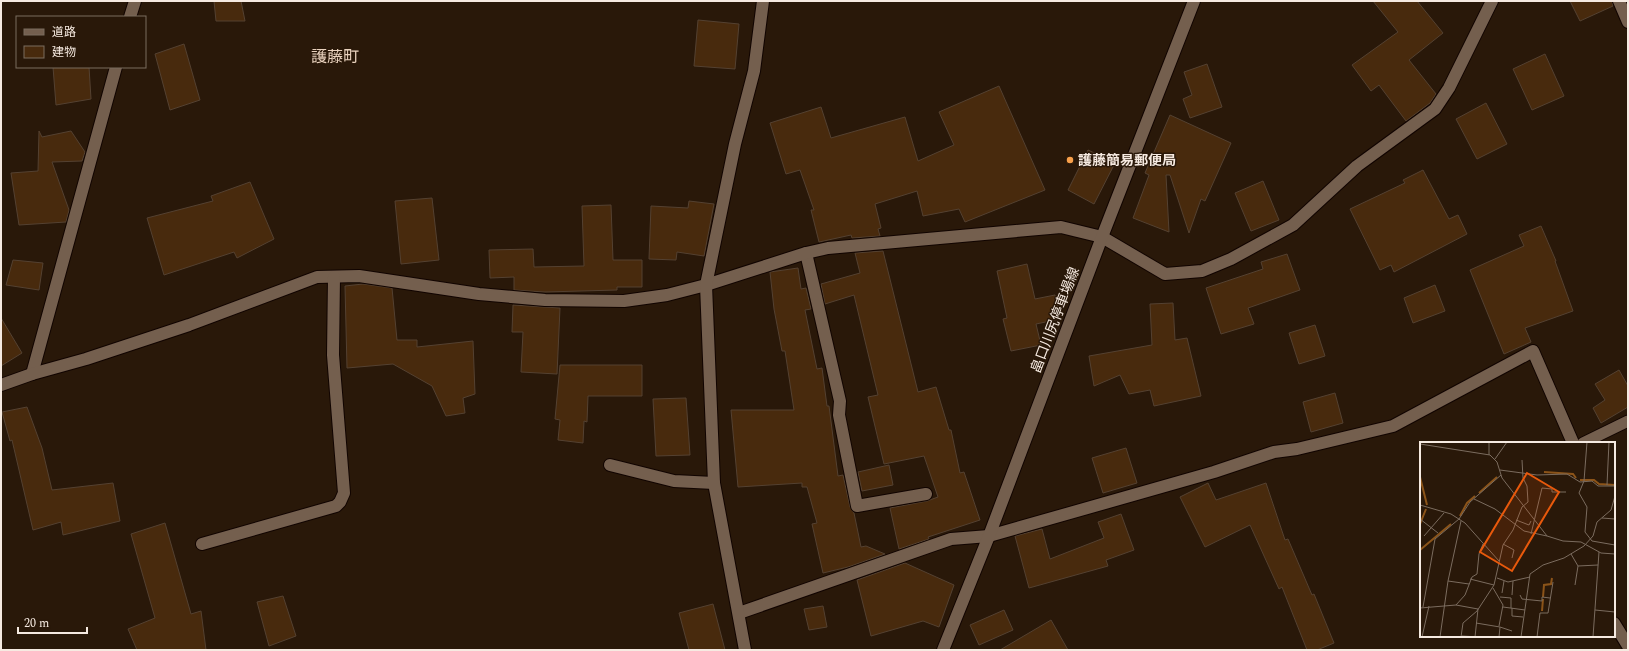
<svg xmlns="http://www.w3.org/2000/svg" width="1629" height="651" font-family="Spectral,'Noto Sans JP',serif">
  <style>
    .building { fill: #482a0d; stroke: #544131 }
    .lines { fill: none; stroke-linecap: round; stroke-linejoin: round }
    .lane-casing { stroke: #110400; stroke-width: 13 }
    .street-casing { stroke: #110400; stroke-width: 14 }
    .secondary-casing { stroke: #110400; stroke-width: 14 }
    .lane { stroke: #745f4e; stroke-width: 11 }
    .street { stroke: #745f4e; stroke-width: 12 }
    .secondary { stroke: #745f4e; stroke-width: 12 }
    .poi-dot { fill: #f8a04b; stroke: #291809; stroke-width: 1.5 }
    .labels { text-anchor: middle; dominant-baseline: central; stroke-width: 3; stroke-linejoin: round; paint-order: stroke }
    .poi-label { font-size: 14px; font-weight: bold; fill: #f6eae1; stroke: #291809; text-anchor: start }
    .street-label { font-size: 14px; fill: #f6eae1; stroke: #291809 }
    .quarter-label { font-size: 16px; fill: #e9d2be; stroke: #291809 }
    .inset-river { fill: none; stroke: #8c5419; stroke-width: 2 }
    .inset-road { fill: none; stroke: #7b6c5f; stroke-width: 1 }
    .view { fill: #e8590c; fill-opacity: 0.15; stroke: #e8590c; stroke-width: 2 }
    .inset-edge { fill: none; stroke: #f6eae1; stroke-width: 2 }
  </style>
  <rect width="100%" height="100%" fill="#291809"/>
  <!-- building -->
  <g class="building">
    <polygon points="214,1 241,1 245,21 216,21"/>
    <polygon points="1373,1 1417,1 1443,33 1409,60 1436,94 1430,103 1406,121 1379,85 1371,91 1352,65 1398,32"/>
    <polygon points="1570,1 1612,1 1613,6 1580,21"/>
    <polygon points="698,20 739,24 735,69 694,66"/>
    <polygon points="184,44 200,100 170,110 155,54"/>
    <polygon points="1545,54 1564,96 1532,110 1513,69"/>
    <polygon points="1207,64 1222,107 1190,118 1183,99 1192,95 1184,72"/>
    <polygon points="53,67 89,67 91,99 56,105"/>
    <polygon points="999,86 1045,190 965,222 959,209 923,216 917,191 875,204 881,228 878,229 880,236 852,238 851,235 819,242 811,210 814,210 800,170 786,174 770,123 821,107 831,138 905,117 918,161 954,145 939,112"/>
    <polygon points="1486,103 1507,144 1477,159 1456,119"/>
    <polygon points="1170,115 1231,143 1205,201 1201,199 1189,233 1170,175 1166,175 1169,232 1133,218 1149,175 1145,173"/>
    <polygon points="39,131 42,137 71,131 85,152 82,161 52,162 69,210 66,222 19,225 11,173 38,171"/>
    <polygon points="1088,150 1115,163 1094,204 1068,190"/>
    <polygon points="1423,170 1449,219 1458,215 1467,234 1394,272 1391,265 1380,270 1350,209 1405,183 1403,180"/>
    <polygon points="1263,181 1279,220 1251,231 1235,193"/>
    <polygon points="250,182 274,239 237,258 234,252 164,275 147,218 213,201 211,196"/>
    <polygon points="432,198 439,260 401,264 395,201"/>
    <polygon points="689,201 714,204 704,256 677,252 676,260 649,259 651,206 688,208"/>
    <polygon points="611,205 613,260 642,260 642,287 617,287 617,290 545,292 514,290 514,277 490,278 489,250 533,249 534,267 584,266 582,206"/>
    <polygon points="1541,226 1556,261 1555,261 1573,311 1525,328 1531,342 1504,354 1470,270 1524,246 1519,235"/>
    <polygon points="883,251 918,392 936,387 949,430 951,430 960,473 964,472 980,520 928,537 929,539 899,549 890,508 927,501 938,497 924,456 884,464 868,397 878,395 854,295 825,304 821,284 860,273 855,253"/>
    <polygon points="1287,254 1300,290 1248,308 1254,324 1221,334 1206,288 1263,269 1261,262"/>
    <polygon points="13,260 43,263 39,290 6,285"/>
    <polygon points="1027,264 1035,299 1055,295 1060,319 1036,324 1041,345 1011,351 1003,319 1007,318 997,271"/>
    <polygon points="798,268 801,289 806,288 811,309 805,310 817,369 822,368 827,406 829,406 838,476 843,475 850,507 854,513 861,547 866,546 885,554 848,567 823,573 812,524 817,523 807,487 802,487 802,483 738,487 731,410 794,410 785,351 782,351 774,309 770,272"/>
    <polygon points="363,284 392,288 397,340 417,340 417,347 473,341 475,394 463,398 465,413 446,416 432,386 393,364 347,368 345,286"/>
    <polygon points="1435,285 1445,311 1413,323 1404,298"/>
    <polygon points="1173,303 1175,340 1187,338 1201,396 1154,406 1150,390 1129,394 1120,375 1094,386 1089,356 1152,345 1150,304"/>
    <polygon points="513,305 560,308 557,374 521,372 523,332 512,332"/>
    <polygon points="1,318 22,353 1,366"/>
    <polygon points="1315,325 1325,356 1299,364 1289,333"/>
    <polygon points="560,365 642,365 642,396 588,396 587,422 584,421 583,443 558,440 560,420 555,419"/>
    <polygon points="1619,370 1628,386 1628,407 1601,423 1593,408 1605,400 1595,384"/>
    <polygon points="1335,393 1343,423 1311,432 1303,402"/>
    <polygon points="686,398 690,455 656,456 653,399"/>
    <polygon points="27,407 42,448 52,490 113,483 120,521 63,535 61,522 33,530 12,440 10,441 2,412"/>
    <polygon points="1126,448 1137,483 1103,493 1092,458"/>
    <polygon points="889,465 893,485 862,491 858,472"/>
    <polygon points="1208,483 1216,500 1266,483 1285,540 1288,539 1312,595 1314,594 1334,643 1317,650 1307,650 1282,587 1279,589 1250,525 1205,547 1180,497"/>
    <polygon points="1121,514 1134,550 1106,560 1108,566 1029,588 1015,536 1042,529 1050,559 1104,538 1098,522"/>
    <polygon points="165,523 191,614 201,611 206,650 137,650 128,629 155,618 131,534"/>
    <polygon points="905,563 954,585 939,627 923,621 871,636 857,580"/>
    <polygon points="283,596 296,636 269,646 257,602"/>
    <polygon points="713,604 725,650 689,650 679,613"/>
    <polygon points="823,606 827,627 809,630 804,609"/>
    <polygon points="1004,610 1013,630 979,645 970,625"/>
    <polygon points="1051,620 1068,650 1000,650"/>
  </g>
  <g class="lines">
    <defs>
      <polyline id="lane" points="1583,443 1628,421"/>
      <g id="street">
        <polyline points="1619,1 1628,22"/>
        <polyline points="130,17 135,1"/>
        <polyline points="806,253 840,401 839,415 857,506 926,494"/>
        <polyline points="32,374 116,67"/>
        <polyline points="1,385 32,374 86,359 189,325 317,277 359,276 479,294 545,300 624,301 667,295 706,285 806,253 828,248 1061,227 1102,237 1165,274 1202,271 1231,259 1293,225 1357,166 1435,109 1449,88 1492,1"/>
        <polyline points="610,465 674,481 714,483"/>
        <polyline points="202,544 336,506 340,502 344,493 333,355 334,277"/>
        <polyline points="739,613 951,539 989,536 1214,472 1274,452 1297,449 1393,426 1533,351 1573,443"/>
        <polyline points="1614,623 1628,646"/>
        <polyline points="745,650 714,483 706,285 735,144 754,71 763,1"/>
      </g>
      <polyline id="secondary" points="943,650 989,536 1102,237 1194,1"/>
    </defs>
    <!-- lane casing -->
    <use href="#lane" class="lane-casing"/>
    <!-- street casing -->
    <use href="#street" class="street-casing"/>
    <!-- secondary casing -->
    <use href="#secondary" class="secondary-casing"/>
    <!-- lane -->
    <use href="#lane" class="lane"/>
    <!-- street -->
    <use href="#street" class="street"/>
    <!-- secondary -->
    <use href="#secondary" class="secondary"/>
  </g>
  <!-- markers -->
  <circle class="poi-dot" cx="1070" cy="160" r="4"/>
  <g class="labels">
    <!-- poi labels -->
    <g class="poi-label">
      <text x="1078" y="160">護藤簡易郵便局</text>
    </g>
    <!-- street labels -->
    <g class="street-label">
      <text transform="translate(1055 320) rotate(-69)">畠口川尻停車場線</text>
    </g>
    <!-- quarter labels -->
    <g class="quarter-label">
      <text x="335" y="57">護藤町</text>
    </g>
  </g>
  <!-- overview -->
  <g transform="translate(1420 442)">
    <rect width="195" height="195" fill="#291809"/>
    <path class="inset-river" d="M124,30L153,32L156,36M0,35L7,63M160,38H174L179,42L195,43M59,51L77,35M40,74L47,61L55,54M0,82L6,67M0,108L31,82M123,155L124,143L131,142L132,136M122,169L123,157"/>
    <path class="inset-road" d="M0,2L70,13L77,20L82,36L127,94L143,99L161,100L181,111L195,112M69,13V0M75,17L87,0M80,28L117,33L147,32L160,40L172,39L178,44H195M164,39L159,51L167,65L165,90L172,99L195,103M164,39L167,0M187,43L189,0M54,57L75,67L104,89L127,94M0,63L31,72L45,81L79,119M182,76L195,77M0,77L18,91M96,78L109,83L111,79M111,92L122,46L132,47V50H146M4,94L24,71M83,102L94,108L92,116M151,112L158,124L155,143M158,124L178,123M77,136L88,140L110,135M50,137L74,143M28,139L49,142M73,146L83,163L79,184M82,151L84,139M92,153L93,139M100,153L102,157L122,159V155L130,156M80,155L91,156V166M36,163L45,153L52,135L57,132L59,112L63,102M3,165L15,97L39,77L50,60L81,33M83,165L105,168M0,166L36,163L58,167M92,166V174L103,175M175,168L195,170M56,181L80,185L79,195M80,185L92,189M42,194L59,195M2,195L9,164M20,195L28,139L41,79M41,195L43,181L57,169L74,143L83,103L93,88L102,65L108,60L107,44L103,36L102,18M55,195L58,167M101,195L110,132L123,123L144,116L164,104L173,94L177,80L191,68L195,54M117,195L120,171H128L133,140M173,195L179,110"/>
    <path class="view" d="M107,31L139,50L92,129L60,110Z"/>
    <rect width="195" height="195" class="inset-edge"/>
  </g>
  <!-- border -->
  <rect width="1629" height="651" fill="none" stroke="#f6eae1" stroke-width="4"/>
  <!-- legend -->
  <rect x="16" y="16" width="130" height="52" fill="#291809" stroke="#7b6c5f"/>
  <rect x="24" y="29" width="20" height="6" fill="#745f4e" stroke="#7b6c5f"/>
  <text x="52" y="36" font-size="12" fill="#f6eae1">道路</text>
  <rect x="24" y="46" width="20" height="12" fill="#482a0d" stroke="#7b6c5f"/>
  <text x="52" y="56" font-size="12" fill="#f6eae1">建物</text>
  <!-- scale -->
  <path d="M18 627v6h69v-6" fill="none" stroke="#f6eae1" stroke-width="2"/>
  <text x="24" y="627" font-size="12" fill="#f6eae1" stroke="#291809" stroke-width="3" paint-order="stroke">20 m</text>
</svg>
